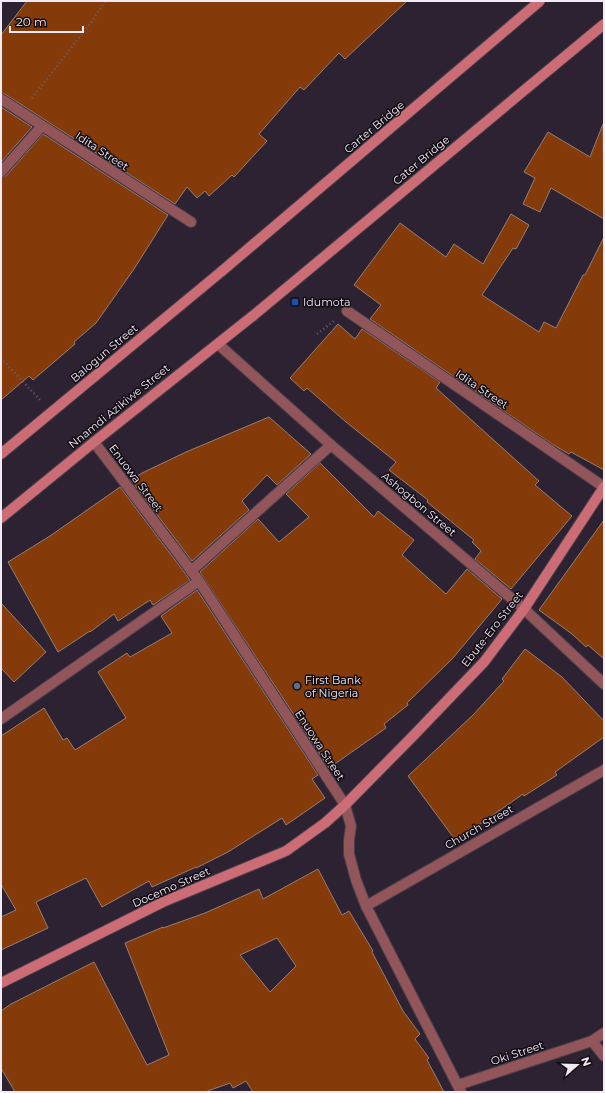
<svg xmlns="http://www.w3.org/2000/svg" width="605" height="1093" font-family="Montserrat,sans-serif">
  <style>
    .building { fill: #853a09; stroke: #967f75; fill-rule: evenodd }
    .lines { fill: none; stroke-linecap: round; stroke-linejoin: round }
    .street-casing { stroke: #493e4c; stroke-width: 12 }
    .secondary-casing { stroke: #493e4c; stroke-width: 12 }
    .path { stroke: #69606d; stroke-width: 2.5; stroke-dasharray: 1 3; stroke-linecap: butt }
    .street { stroke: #91555a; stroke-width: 10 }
    .secondary { stroke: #cc6d76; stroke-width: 10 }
    .secondary-bridge-casing { stroke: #493e4c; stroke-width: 12; stroke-linecap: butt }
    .secondary-bridge { stroke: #cc6d76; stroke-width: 10 }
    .transit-dot { fill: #1a4fb4; stroke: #120d14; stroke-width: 1.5 }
    .service-dot { fill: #5c6f8a; stroke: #120d14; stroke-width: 1.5 }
    .labels { text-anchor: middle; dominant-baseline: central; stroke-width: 3; stroke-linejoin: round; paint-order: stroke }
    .street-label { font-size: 11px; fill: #f2ebf5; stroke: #120d14 }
    .poi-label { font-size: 11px; fill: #f2ebf5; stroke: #120d14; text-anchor: start }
  </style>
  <rect width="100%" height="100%" fill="#2d2231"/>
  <!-- building -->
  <g class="building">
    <polygon points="27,1 407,1 345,59 339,53 304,90 300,87 259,134 267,141 234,177 232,175 209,196 205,191 197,198 187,187 175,204 5,94 1,93 1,35"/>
    <polygon points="1,107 32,127 1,162"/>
    <polygon points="603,124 604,219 551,188 540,212 523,204 535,178 524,172 548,132 590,157"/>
    <polygon points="43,134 168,215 134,269 96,323 74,342 75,344 33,380 29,376 1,400 1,178 6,176"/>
    <polygon points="511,214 529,225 516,249 513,248 482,295 539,332 544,322 556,328 583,275 585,275 604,237 604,470 571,452 569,454 552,444 370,319 381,305 354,285 400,223 446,257 454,244 483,264"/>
    <polygon points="338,324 355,339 362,329 440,382 436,388 539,481 535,485 572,516 511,589 475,559 481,551 472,542 474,540 427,502 428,500 389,470 396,462 346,422 307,388 304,391 290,378"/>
    <polygon points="269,417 311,454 277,485 267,475 242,501 249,510 192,561 131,480 142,473 186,452"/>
    <polygon points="320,463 374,517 378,511 414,540 402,555 446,594 467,569 502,599 453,658 407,703 408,705 384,724 386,728 329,768 200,572 258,519 279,542 309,517 286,494"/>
    <polygon points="120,487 190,580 153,605 150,600 118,621 114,614 90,632 90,631 58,652 8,562 50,536"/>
    <polygon points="604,520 604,659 588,645 586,647 572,634 539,610"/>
    <polygon points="197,590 318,775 312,779 325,798 286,825 282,818 228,852 196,868 196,867 152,887 149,881 102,907 86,878 36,902 48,928 1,950 1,917 16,910 1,884 1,736 44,708 63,740 67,738 75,750 126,718 98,672 127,653 130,657 172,633 161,616"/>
    <polygon points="1,603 46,652 14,682 1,668"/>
    <polygon points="525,649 562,677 604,721 604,737 555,772 557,775 524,796 523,794 456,841 408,776 473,715 504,681 502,679"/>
    <path d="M318,869L342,915L349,911L373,951L372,952L403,1011L420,1034L415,1039L429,1058L427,1060L444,1092H253L246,1081L233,1088L230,1083L205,1092H15L1,1068V1011L11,1004L94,962L147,1065L169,1055L125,943L163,927V928L205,913L259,889L263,899ZM277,938L296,966L270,992L240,955Z"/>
  </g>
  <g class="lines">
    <defs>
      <g id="street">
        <polyline points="1,99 191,222"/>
        <polyline points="1,172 42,126"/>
        <polyline points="347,311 604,487"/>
        <polyline points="218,344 331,445 524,609 604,684"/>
        <polyline points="94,442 199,581 345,805 351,826 349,840 349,854 356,880 366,906 461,1092"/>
        <polyline points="191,571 331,445"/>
        <polyline points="1,719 199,581"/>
        <polyline points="366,906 604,770"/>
        <polyline points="592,1041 604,1056"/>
        <polyline points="458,1085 592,1041 604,1033"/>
      </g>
      <g id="secondary">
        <polyline points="1,454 222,271"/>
        <polyline points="1,518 94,442 254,315"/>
        <polyline points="1,983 163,902 286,851 325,823 345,805 414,735 484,662 524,609 604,487"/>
      </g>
    </defs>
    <!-- street casing -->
    <use href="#street" class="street-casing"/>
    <!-- secondary casing -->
    <use href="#secondary" class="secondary-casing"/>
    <!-- path -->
    <g class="path">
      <polyline points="32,98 93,20 105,1"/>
      <polyline points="317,334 334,321"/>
      <polyline points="1,358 40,400"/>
    </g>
    <!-- street -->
    <use href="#street" class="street"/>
    <!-- secondary -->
    <use href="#secondary" class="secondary"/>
    <defs>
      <g id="secondary-bridge">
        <polyline points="222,271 540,1"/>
        <polyline points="254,315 604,24"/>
      </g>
    </defs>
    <!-- secondary-bridge casing -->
    <use href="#secondary-bridge" class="secondary-bridge-casing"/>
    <!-- secondary-bridge -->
    <use href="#secondary-bridge" class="secondary-bridge"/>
  </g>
  <!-- markers -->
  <rect class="transit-dot" x="291" y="298" width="8" height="8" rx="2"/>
  <circle class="service-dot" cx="297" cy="686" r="4"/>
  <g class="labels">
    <!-- street labels -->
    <g class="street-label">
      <text transform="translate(374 127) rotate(-40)">Carter Bridge</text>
      <text transform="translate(102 151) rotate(33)">Idita Street</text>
      <text transform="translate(421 160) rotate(-40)">Cater Bridge</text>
      <text transform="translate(104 353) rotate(-40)">Balogun Street</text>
      <text transform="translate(482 389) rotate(34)">Idita Street</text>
      <text transform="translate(119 406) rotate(-39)">Nnamdi Azikiwe Street</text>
      <text transform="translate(136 478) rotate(53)">Enuowa Street</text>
      <text transform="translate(419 504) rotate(40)">Ashogbon Street</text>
      <text transform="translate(492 629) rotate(-52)">Ebute-Ero Street</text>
      <text transform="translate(320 745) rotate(57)">Enuowa Street</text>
      <text transform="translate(479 827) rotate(-30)">Church Street</text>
      <text transform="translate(171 887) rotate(-24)">Docemo Street</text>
      <text transform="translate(517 1053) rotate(-18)">Oki Street</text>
    </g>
    <!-- poi labels -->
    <g class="poi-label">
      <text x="303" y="302">Idumota</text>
      <text x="305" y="680">First Bank<tspan x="305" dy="13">of Nigeria</tspan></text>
    </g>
  </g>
  <!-- border -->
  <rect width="605" height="1093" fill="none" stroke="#f2ebf5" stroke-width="4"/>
  <!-- north arrow -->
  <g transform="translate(577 1065) rotate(70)" stroke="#120d14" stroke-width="3" paint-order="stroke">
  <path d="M0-3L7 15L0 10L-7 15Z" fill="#f2ebf5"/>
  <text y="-6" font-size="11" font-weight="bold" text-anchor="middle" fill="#f2ebf5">N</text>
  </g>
  <!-- scale -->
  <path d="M10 26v6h73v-6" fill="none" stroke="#f2ebf5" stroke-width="2"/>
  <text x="16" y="26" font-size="12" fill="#f2ebf5" stroke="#120d14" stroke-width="3" paint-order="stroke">20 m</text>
</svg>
